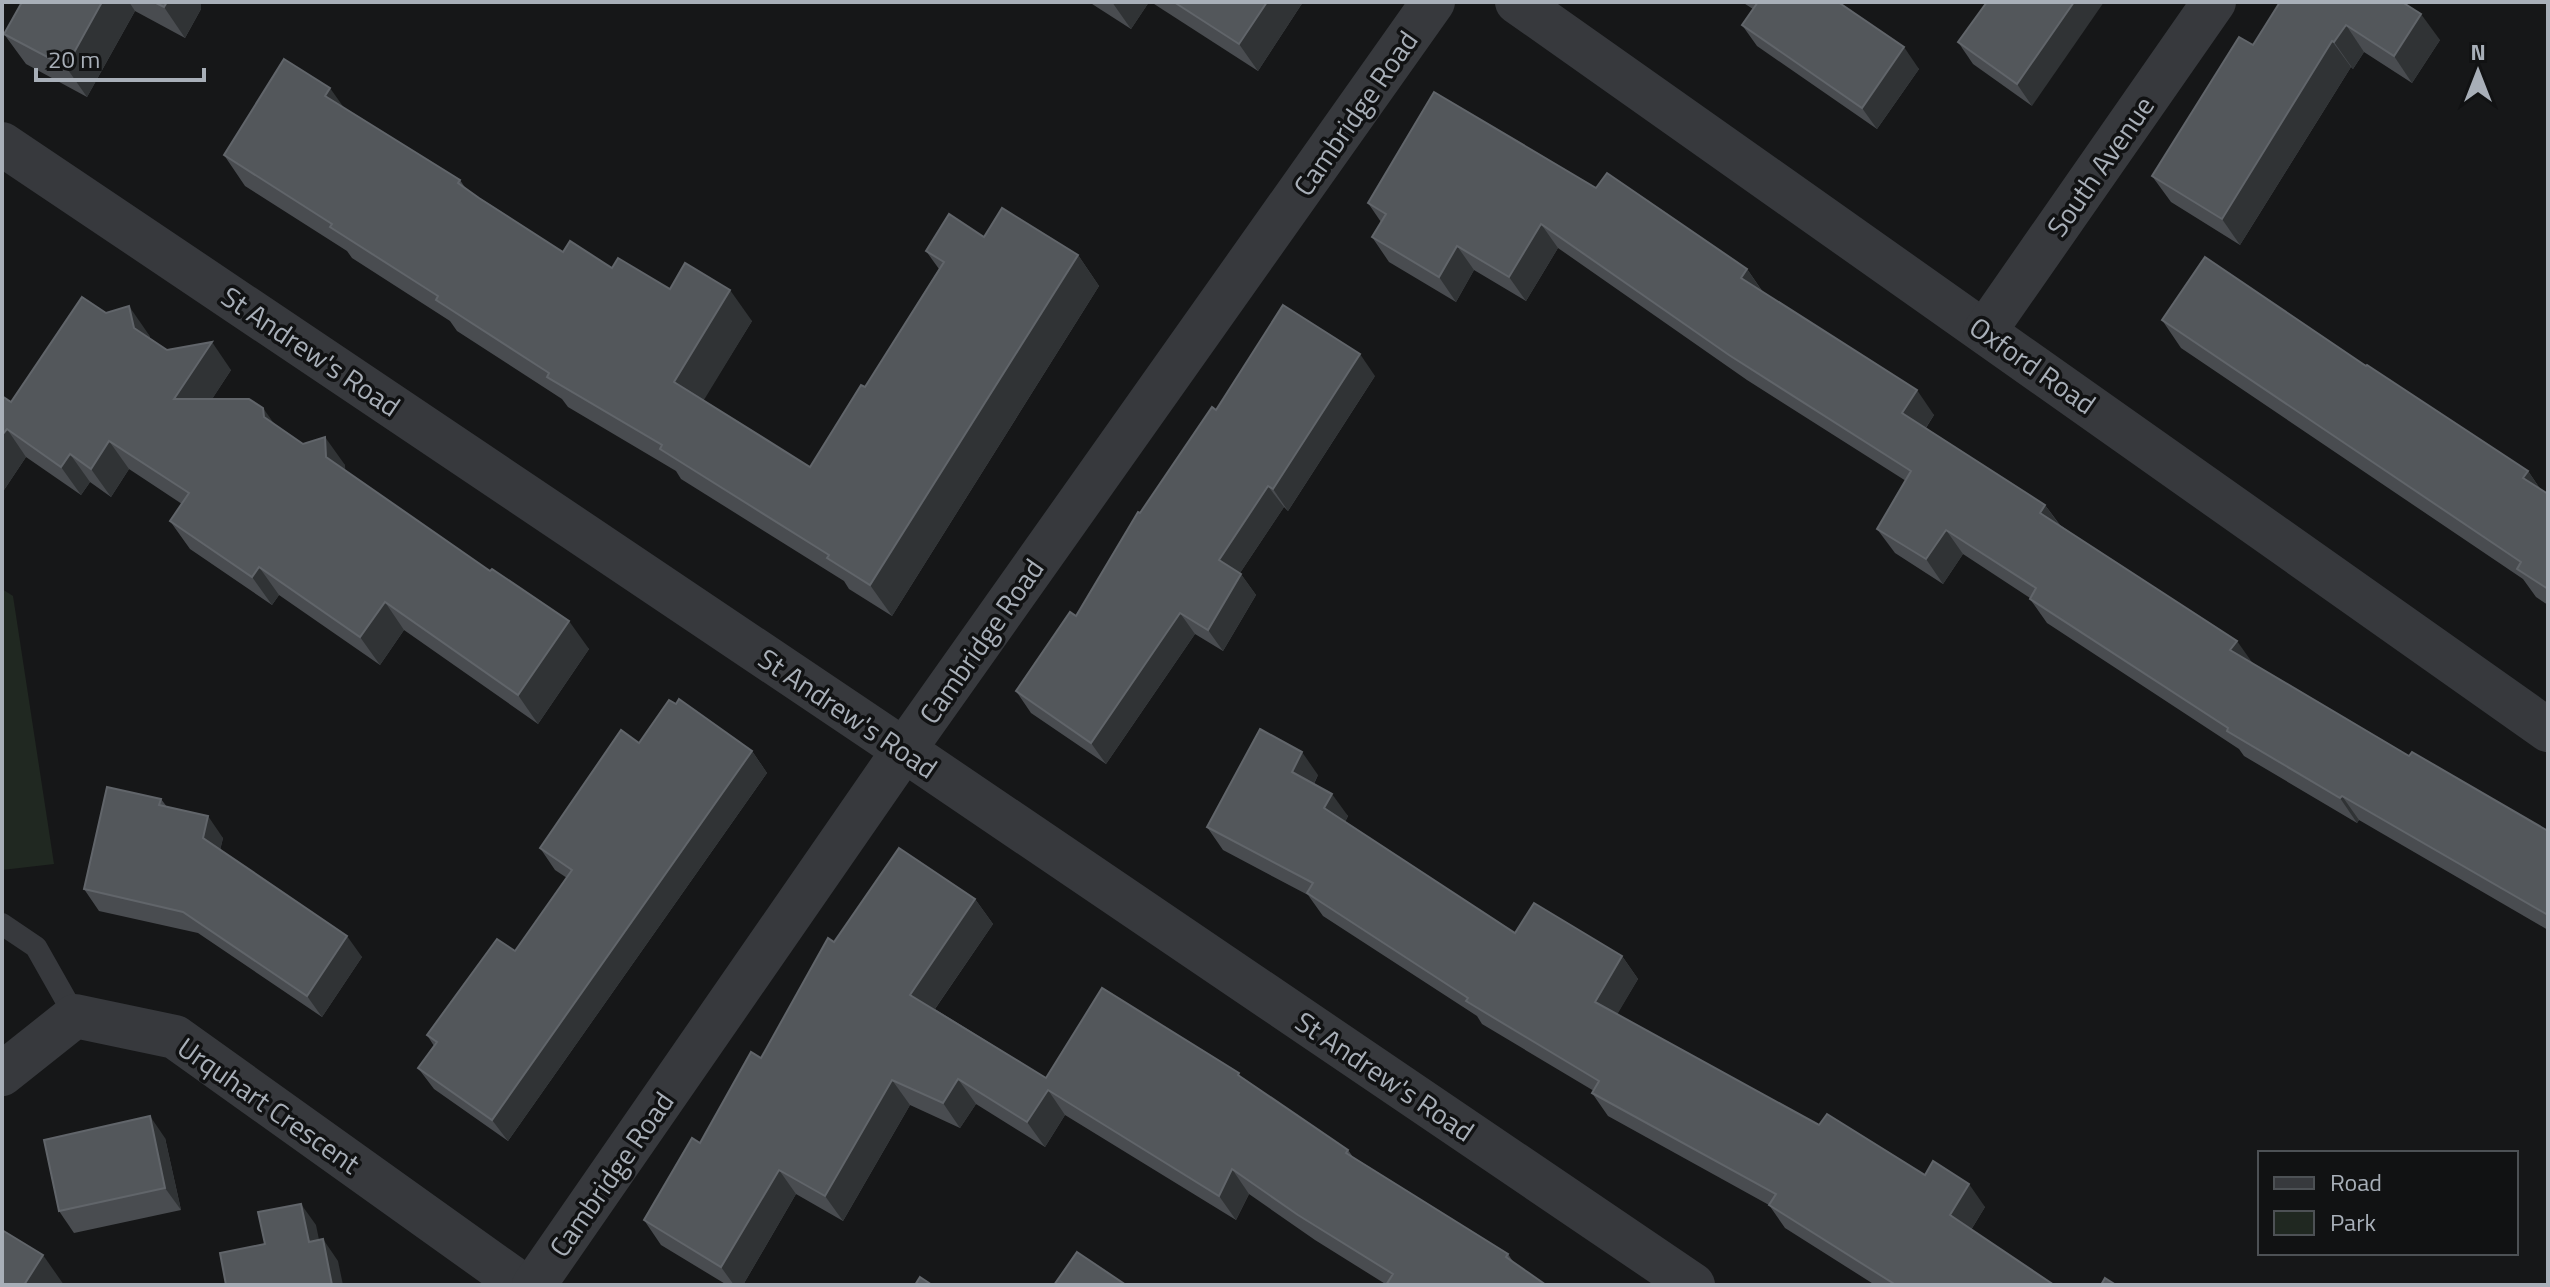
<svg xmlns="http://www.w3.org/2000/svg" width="2550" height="1287" font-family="'Titillium Web',sans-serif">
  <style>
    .green { fill: #202821 }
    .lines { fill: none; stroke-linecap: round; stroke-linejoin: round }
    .lane { stroke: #37393d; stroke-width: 22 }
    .street { stroke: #37393d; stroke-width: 44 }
    .wall { fill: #494c50 }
    .shaded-wall { fill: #303335 }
    .building { fill: #53575b; stroke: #61656a; stroke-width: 2 }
    .labels { text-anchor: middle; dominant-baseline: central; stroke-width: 7; stroke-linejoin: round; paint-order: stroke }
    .street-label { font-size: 28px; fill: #a8afb8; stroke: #111213 }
  </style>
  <rect width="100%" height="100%" fill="#161718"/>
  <!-- green -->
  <polygon class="green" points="2,589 13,596 54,864 2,870"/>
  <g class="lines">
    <!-- lane -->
    <polyline class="lane" points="2,924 36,947 75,1016"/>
    <!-- street -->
    <g class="street">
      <polyline points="1517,2 2548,730"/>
      <polyline points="2,144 904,750 1693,1285"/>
      <polyline points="1985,331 2214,2"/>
      <polyline points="2,1074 75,1016 175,1037 522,1285"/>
      <polyline points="534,1285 904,750 1433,2"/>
    </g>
  </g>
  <!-- wall -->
  <g class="wall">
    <polygon points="22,2 201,2 201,9 185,38 135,11 87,97 26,64 4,34"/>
    <polygon points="1089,2 1149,2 1131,29"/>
    <polygon points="1151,2 1303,2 1258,71"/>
    <polygon points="1742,2 1838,2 1919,69 1877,129 1757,46 1742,25 1753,9"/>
    <polygon points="1987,2 2032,106 1973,64 1958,42"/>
    <polygon points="2280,2 2440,40 2412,83 2364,52 2353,69 2351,67 2240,245 2171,202 2152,176 2253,45"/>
    <polygon points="343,107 460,180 466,189 563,252 612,268 752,321 703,400 810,467 865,387 939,269 926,251 984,237 1078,255 1099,286 892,616 849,589 844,581 681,479 676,471 568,407 562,399 457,331 450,321 352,258 347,251 245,186 224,155"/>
    <polygon points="1596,188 1747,269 1763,292 1934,415 1926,428 2045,505 2060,525 2252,663 2409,756 2548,831 2548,930 2359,820 2357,823 2244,756 2239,749 2047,623 2030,599 2030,598 1963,554 1943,584 1895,553 1877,529 1906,481 1747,380 1558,248 1526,301 1474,270 1456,302 1389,262 1372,237 1381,222 1368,203"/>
    <polygon points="106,313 149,335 150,338 167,350 231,370 212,399 275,425 303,444 345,465 345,470 589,649 538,724 404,630 380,665 279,595 272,605 190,549 170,521 182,504 129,469 111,497 90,482 81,495 26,457 2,493 2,396 11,402"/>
    <polygon points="2162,320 2366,366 2528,471 2541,490 2548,494 2548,605 2536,597 2523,579 2181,348"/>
    <polygon points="1375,376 1288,511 1284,507 1240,573 1256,595 1223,651 1195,634 1106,764 1031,713 1016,691 1076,616 1140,513"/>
    <polygon points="639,743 752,751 767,773 508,1141 434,1089 418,1068 434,1046 427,1035 515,951 567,878 555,870 540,848"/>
    <polygon points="1318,775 1314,784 1348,816 1345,822 1515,933 1622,956 1638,979 1617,1014 1819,1125 1925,1175 1985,1207 1971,1230 2054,1285 1875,1285 1785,1228 1769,1205 1608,1116 1592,1093 1594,1091 1482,1024 1477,1016 1323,916 1308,895 1223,850 1207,827"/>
    <polygon points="161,799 167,807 223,838 220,850 362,957 322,1017 198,933 99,911 84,889"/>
    <polygon points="975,899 993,924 935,1009 1046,1078 1243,1078 1348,1150 1353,1157 1508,1254 1514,1263 1387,1285 1315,1240 1249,1194 1236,1220 1065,1115 1045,1147 976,1104 960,1128 910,1105 843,1221 796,1194 743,1285 727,1285 661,1245 644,1220 761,1058 834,942"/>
    <polygon points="165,1138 181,1210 74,1233 59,1211"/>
  </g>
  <!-- shaded-wall -->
  <g class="shaded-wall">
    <polygon points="102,2 129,2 135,11 87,97 66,67"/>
    <polygon points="167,2 201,2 201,9 185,38 164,7"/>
    <polygon points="1112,2 1149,2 1131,29"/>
    <polygon points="1267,2 1303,2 1258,71 1239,44"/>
    <polygon points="2074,2 2104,2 2032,106 2017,84"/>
    <polygon points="2421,14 2440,40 2412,83 2394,56"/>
    <polygon points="2346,25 2364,52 2353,69 2334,42"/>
    <polygon points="2332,41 2351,67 2240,245 2222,219"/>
    <polygon points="1904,47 1919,69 1877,129 1862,108"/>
    <polygon points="330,88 352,119 325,96"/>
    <polygon points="1541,224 1558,248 1526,301 1509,277"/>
    <polygon points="1457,246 1474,270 1456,302 1439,277"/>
    <polygon points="1078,255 1099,286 892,616 870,585"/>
    <polygon points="1747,269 1764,294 1741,278"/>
    <polygon points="730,290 752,321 696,413 674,382"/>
    <polygon points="129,306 149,335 154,356 134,328"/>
    <polygon points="212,342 231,370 194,427 174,399"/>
    <polygon points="1360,354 1375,376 1288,511 1273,489"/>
    <polygon points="1917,390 1934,415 1919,438 1902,413"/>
    <polygon points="263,408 283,436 264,417"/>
    <polygon points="7,429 26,457 2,493 2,435"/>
    <polygon points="325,437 345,465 346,485 326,457"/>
    <polygon points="109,441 129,469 111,497 91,469"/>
    <polygon points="70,454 90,482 81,495 61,467"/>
    <polygon points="2528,471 2547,499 2523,478"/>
    <polygon points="1268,486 1284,507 1234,582 1219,560"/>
    <polygon points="2045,505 2063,530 2040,513"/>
    <polygon points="1946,530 1963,554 1943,584 1926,559"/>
    <polygon points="259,567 279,595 272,605 252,577"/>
    <polygon points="1241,574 1256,595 1223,651 1208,630"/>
    <polygon points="385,602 404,630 380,665 360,637"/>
    <polygon points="1180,613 1195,634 1106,764 1091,743"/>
    <polygon points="569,621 589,649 538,724 518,695"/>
    <polygon points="2237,641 2254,665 2230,650"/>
    <polygon points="752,751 767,773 508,1141 492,1120"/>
    <polygon points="1302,752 1318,775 1308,795 1292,772"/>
    <polygon points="1332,794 1348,816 1340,831 1324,808"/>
    <polygon points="2342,796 2359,820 2357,823 2340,798"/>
    <polygon points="208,816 223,838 218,859 203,838"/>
    <polygon points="975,899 993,924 928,1019 910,995"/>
    <polygon points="347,936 362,957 322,1017 307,996"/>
    <polygon points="1622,956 1638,979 1611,1025 1595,1002"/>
    <polygon points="958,1079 976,1104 960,1128 943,1103"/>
    <polygon points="892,1080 910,1105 843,1221 825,1196"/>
    <polygon points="1048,1090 1065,1115 1045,1147 1027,1122"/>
    <polygon points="150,1116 165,1138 181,1210 165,1188"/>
    <polygon points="1232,1169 1249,1194 1236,1220 1219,1196"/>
    <polygon points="779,1170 796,1194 743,1285 734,1285 721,1267"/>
    <polygon points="1969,1184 1985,1207 1966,1238 1950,1215"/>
    <polygon points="301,1204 316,1225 324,1264 309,1242"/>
    <polygon points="323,1239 338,1261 343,1285 332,1285"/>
    <polygon points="43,1255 64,1285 24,1285"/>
  </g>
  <!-- building -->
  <g class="building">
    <polygon points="22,2 102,2 66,67 4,34"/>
    <polygon points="154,2 167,2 164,7"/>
    <polygon points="1174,2 1267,2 1239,44"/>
    <polygon points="1758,2 1838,2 1904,47 1862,108 1742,25"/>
    <polygon points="1987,2 2074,2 2017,84 1958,42"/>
    <polygon points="2280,2 2402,2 2421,14 2394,56 2346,25 2334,42 2332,41 2222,219 2152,176 2239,37 2253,45"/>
    <polygon points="284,59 330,88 325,96 460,180 458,183 479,198 563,252 570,241 612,268 618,258 670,289 685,263 730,290 674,382 810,467 861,385 865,387 944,262 926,251 949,214 984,237 1002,208 1078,255 870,585 827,558 829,555 660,449 662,445 547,377 549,373 436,300 438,296 330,227 332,224 224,155"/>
    <polygon points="1434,92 1596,188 1607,173 1747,269 1741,278 1917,390 1902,413 2045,505 2040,513 2237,641 2230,650 2409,756 2412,752 2548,831 2548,915 2342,796 2340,798 2227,731 2228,728 2030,599 2036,588 1946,530 1926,559 1877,529 1911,471 1729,355 1541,224 1509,277 1457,246 1439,277 1372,237 1386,214 1368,203"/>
    <polygon points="2205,257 2366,366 2367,365 2528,471 2523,478 2548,494 2548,589 2517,569 2521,562 2162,320"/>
    <polygon points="82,297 106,313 129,306 134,328 167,350 212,342 174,399 249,399 263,408 264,417 303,444 325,437 326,457 490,571 492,569 569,621 518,695 385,602 360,637 259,567 252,577 170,521 189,493 109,441 91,469 70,454 61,467 7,429 2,435 2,396 11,402"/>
    <polygon points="1283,305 1360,354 1273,489 1268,486 1219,560 1241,574 1208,630 1180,613 1091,743 1016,691 1070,612 1076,616 1138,512 1140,513 1212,407 1216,410"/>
    <polygon points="679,699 752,751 492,1120 418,1068 437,1042 427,1035 497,939 515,951 572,870 540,848 621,730 639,743 669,700 676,704"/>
    <polygon points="1260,729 1302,752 1292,772 1332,794 1324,808 1515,933 1534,903 1622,956 1595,1002 1819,1125 1827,1114 1925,1175 1933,1161 1969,1184 1950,1215 2054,1285 1896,1285 1769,1205 1776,1194 1592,1093 1599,1081 1466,1001 1468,998 1307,893 1313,883 1207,827"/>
    <polygon points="107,787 161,799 159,805 208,816 203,838 347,936 307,996 183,912 84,889"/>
    <polygon points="899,848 975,899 910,995 1046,1078 1102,988 1239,1073 1238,1075 1348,1150 1346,1153 1508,1254 1506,1257 1546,1285 1386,1285 1393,1274 1298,1215 1232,1169 1219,1196 1048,1090 1027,1122 958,1079 943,1103 892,1080 825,1196 779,1170 721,1267 644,1220 692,1138 700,1143 751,1052 761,1058 828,938 834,942"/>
    <polygon points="150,1116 165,1188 59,1211 44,1140"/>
    <polygon points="301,1204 309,1242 323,1239 332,1285 226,1285 220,1253 265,1244 258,1212"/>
    <polygon points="2,1230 43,1255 24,1285 2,1285"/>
    <polygon points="1077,1252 1126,1285 1054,1285"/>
    <polygon points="920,1277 932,1285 915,1285"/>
    <polygon points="2105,1278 2116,1285 2101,1285"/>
  </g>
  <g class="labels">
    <!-- street labels -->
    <g class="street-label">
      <text transform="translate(1355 113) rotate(-55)">Cambridge Road</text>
      <text transform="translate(2100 166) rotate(-55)">South Avenue</text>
      <text transform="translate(311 351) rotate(34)">St Andrew's Road</text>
      <text transform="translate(2033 365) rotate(35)">Oxford Road</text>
      <text transform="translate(981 641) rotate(-55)">Cambridge Road</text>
      <text transform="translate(848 713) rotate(34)">St Andrew's Road</text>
      <text transform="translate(1385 1076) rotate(34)">St Andrew's Road</text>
      <text transform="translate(269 1105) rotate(35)">Urquhart Crescent</text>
      <text transform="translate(611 1174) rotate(-55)">Cambridge Road</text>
    </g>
  </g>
  <!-- border -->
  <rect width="2550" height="1287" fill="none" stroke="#a8afb8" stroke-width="8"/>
  <!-- legend -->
  <rect x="2258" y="1151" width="260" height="104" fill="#111213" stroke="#4d5155" stroke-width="2"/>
  <rect x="2274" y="1177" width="40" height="12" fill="#37393d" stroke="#4d5155" stroke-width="2"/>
  <text x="2330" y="1191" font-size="24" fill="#a8afb8">Road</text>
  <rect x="2274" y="1211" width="40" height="24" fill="#202821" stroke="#4d5155" stroke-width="2"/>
  <text x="2330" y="1231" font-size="24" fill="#a8afb8">Park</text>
  <!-- north arrow -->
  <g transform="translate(2478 72)" stroke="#111213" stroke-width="6" paint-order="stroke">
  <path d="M0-6L14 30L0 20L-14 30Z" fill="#a8afb8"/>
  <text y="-12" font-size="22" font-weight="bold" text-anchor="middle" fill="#a8afb8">N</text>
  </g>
  <!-- scale -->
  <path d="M36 68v12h168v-12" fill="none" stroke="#a8afb8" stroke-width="4"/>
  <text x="48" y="68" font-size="24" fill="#a8afb8" stroke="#111213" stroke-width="6" paint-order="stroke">20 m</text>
</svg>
